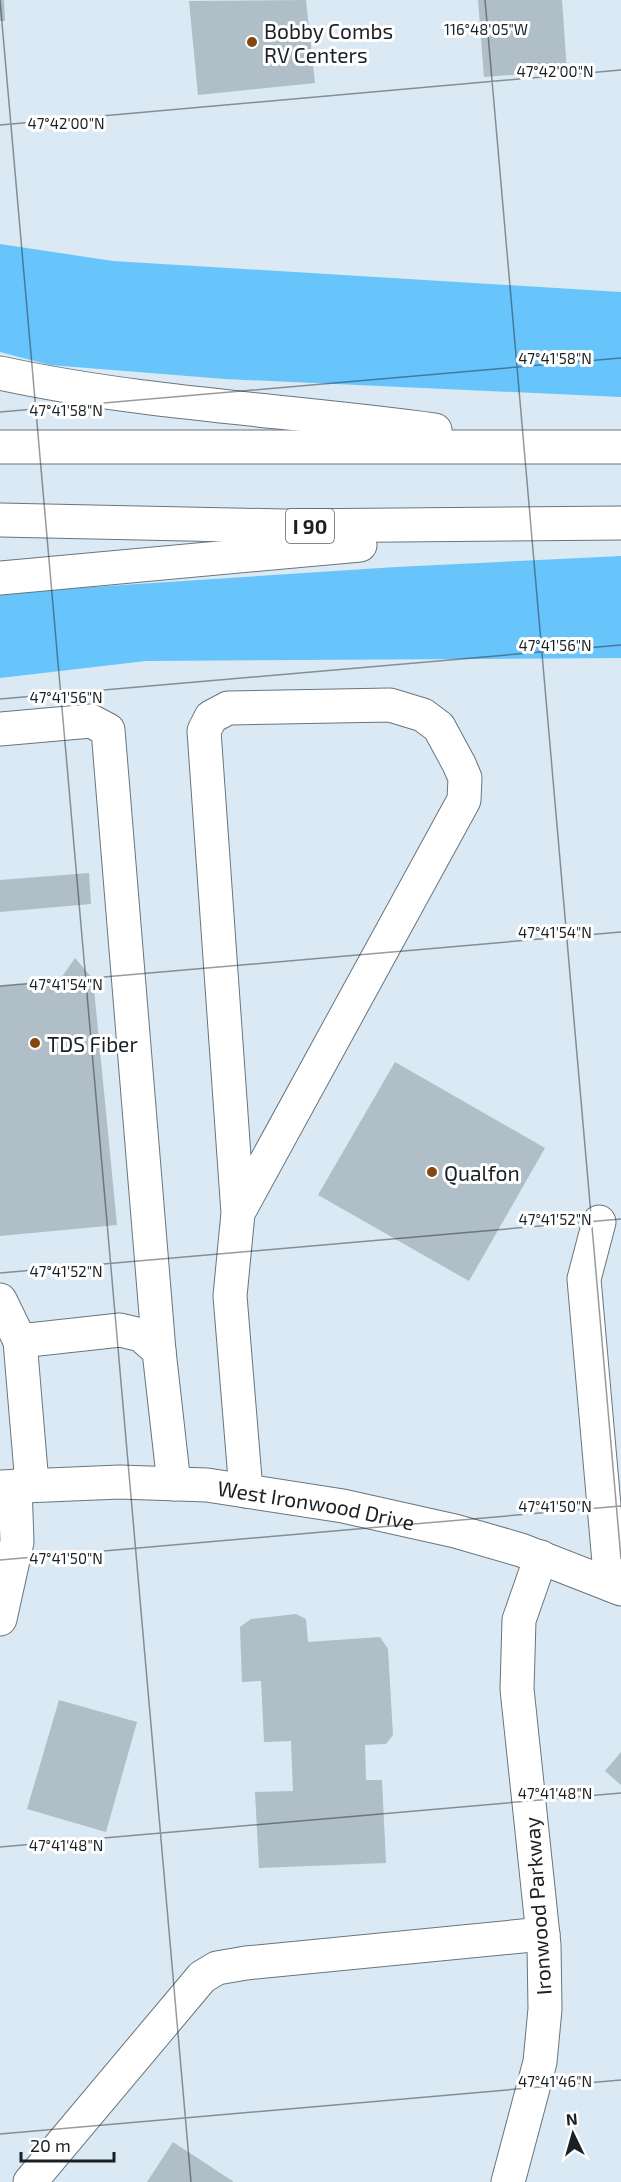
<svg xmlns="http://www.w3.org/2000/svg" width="621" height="2182" font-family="'Exo 2',sans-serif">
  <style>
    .green { fill: #67c5fc }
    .building { fill: #afbec7 }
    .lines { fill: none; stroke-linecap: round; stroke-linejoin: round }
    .minor-casing { stroke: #68757e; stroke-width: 35 }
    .highway-casing { stroke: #68757e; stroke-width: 35 }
    .minor { stroke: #fff; stroke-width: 33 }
    .highway { stroke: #fff; stroke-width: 33 }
    .ticks { fill: none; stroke: #1b2024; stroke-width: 1.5; stroke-opacity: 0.45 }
    .poi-dot { fill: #86470c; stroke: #fff; stroke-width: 2 }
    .labels { text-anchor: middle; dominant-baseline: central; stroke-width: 6; stroke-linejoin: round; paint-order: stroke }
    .shield { fill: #fff; stroke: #5f6366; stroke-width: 1.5 }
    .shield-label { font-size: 20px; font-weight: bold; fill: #1b2024 }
    .poi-label { font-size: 21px; fill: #1b2024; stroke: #fff; text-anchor: start }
    .street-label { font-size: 21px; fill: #1b2024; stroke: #fff }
    .ticks-label { font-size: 15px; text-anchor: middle; fill: #1b2024; stroke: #fff; stroke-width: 6; stroke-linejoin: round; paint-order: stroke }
  </style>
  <rect width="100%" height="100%" fill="#dae9f3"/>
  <!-- green -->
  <g class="green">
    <polygon points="0,244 113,261 621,292 621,397 225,379 50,365 0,352"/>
    <polygon points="621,556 621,658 146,661 0,678 0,593 396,567"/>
  </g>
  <!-- building -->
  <g class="building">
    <polygon points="0,0 4,0 5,21 0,21"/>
    <polygon points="306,0 315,83 198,95 189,1"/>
    <polygon points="478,0 562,0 567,71 484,77"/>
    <polygon points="89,873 91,904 0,912 0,880"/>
    <polygon points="75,958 93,979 117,1225 0,1236 0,986 59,981"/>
    <polygon points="395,1062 545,1148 469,1281 318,1195"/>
    <polygon points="296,1614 306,1619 308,1642 380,1637 388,1649 393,1735 386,1744 365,1745 366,1780 382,1780 386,1863 259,1868 255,1792 293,1791 291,1741 264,1742 261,1681 242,1682 240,1627 251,1619"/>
    <polygon points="59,1700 137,1722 106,1832 27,1809"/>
    <polygon points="621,1752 621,1785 605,1771"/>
    <polygon points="173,2142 234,2182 147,2182"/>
  </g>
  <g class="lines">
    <defs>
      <g id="minor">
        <polyline points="0,729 91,721 108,730 159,1351"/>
        <polyline points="238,1213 204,731 211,717 228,708 390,705 423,715 439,727 459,764 465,778 464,800 238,1213 230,1296 246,1491"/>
        <polyline points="599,1222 584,1279 611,1585"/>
        <polyline points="0,1300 20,1341"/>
        <polyline points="32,1484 20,1341 120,1330 141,1335 159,1351 174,1484"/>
        <path id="s1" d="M0,1487L120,1482L207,1485L343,1506L455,1531L521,1550L621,1589"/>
        <polyline points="0,1619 17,1542 15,1486"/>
        <polyline points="30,2182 202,1977 217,1968 246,1963 543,1934"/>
        <polyline points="508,2182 540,2062 545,2009 544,1945 517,1689 519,1620 541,1557"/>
      </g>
      <g id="highway">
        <path d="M0,373C143,404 290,410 435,430"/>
        <polyline points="0,447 621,447"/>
        <polyline points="0,520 284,526 621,523"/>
        <polyline points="0,578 360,545"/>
      </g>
    </defs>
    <!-- minor casing -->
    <use href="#minor" class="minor-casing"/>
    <!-- highway casing -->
    <use href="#highway" class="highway-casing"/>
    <!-- minor -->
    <use href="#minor" class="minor"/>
    <!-- highway -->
    <use href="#highway" class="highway"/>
  </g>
  <!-- ticks -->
  <path class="ticks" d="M0,0L191,2182M485,0L621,1559M0,125L621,70M0,412L621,358M0,699L621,645M0,986L621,932M0,1273L621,1219M0,1560L621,1506M0,1847L621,1793M0,2134L621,2080"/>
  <!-- markers -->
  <g class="poi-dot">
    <circle cx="252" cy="42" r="6"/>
    <circle cx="35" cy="1043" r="6"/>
    <circle cx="432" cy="1172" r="6"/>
  </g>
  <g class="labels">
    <!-- shield labels -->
    <rect class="shield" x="286" y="509" width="48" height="34" rx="4.5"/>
    <g class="shield-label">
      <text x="310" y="526">I 90</text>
    </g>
    <!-- poi labels -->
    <g class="poi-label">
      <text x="264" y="30">Bobby Combs<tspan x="264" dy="24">RV Centers</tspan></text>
      <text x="47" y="1043">TDS Fiber</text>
      <text x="444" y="1172">Qualfon</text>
    </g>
    <!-- street labels -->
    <g class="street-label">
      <text stroke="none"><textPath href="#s1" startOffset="318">West Ironwood Drive</textPath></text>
      <text transform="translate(537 1906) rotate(-94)">Ironwood Parkway</text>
    </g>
  </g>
  <g class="ticks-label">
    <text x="486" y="35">116°48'05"W</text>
    <text x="555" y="77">47°42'00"N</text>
    <text x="66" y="129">47°42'00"N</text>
    <text x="555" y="364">47°41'58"N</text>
    <text x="66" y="416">47°41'58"N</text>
    <text x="555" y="651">47°41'56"N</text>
    <text x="66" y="703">47°41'56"N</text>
    <text x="555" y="938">47°41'54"N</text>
    <text x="66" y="990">47°41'54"N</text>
    <text x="555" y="1225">47°41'52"N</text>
    <text x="66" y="1277">47°41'52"N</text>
    <text x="555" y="1512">47°41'50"N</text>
    <text x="66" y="1564">47°41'50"N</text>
    <text x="555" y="1799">47°41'48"N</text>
    <text x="66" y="1851">47°41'48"N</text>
    <text x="555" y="2087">47°41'46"N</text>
  </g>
  <!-- north arrow -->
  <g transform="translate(573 2134) rotate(355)" stroke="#ffffff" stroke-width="4.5" paint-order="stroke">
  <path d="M0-4.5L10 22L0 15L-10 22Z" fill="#1b2024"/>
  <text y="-9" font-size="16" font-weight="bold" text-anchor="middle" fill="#1b2024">N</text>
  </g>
  <!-- scale -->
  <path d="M21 2152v9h93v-9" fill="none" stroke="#1b2024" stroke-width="3"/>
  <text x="30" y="2152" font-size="18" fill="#1b2024" stroke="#ffffff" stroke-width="4.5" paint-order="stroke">20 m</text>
</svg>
